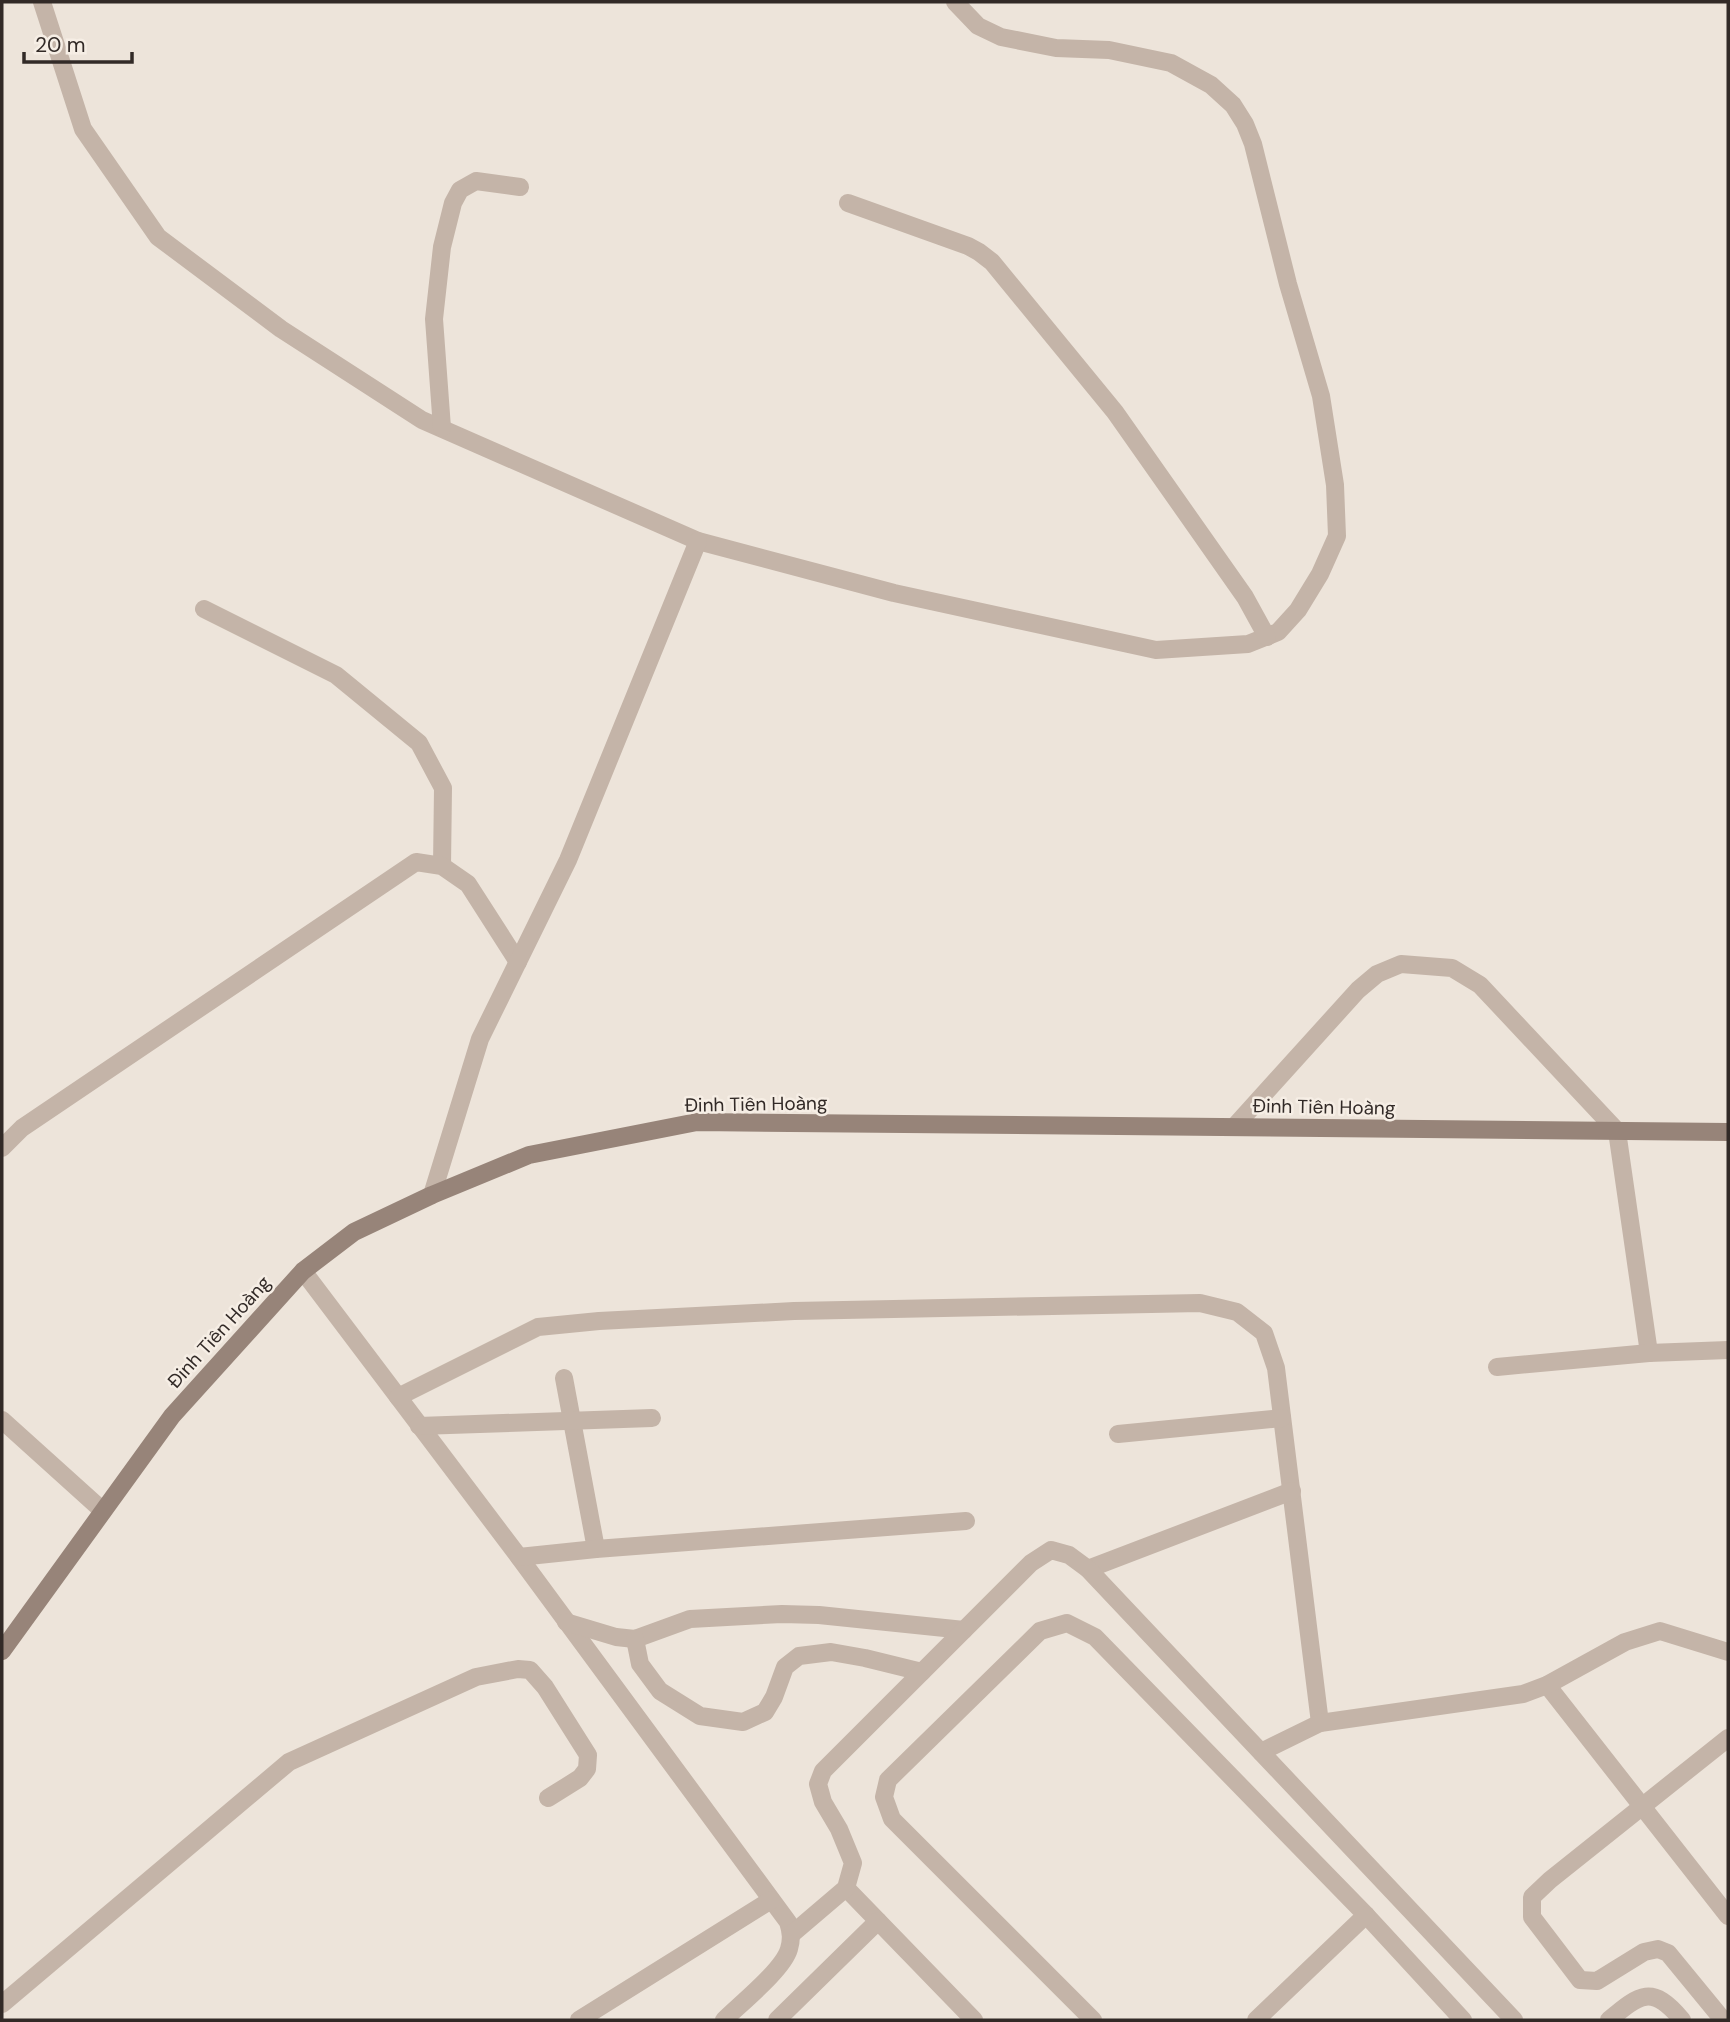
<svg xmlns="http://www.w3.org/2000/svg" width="1730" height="2022" font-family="'DM Sans',sans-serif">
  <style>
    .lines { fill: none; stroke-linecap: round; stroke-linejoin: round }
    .service { stroke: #c4b4a8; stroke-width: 18 }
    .minor { stroke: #c4b4a8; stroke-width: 18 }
    .secondary { stroke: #978479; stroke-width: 18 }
    .labels { text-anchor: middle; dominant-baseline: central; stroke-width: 5; stroke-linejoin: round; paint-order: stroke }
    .street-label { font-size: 19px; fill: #322a27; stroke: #f6eee5 }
  </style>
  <rect width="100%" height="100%" fill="#ede4da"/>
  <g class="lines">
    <!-- service -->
    <g class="service">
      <polyline points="42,2 83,129 158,237 281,329 422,420 698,541 894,593 1156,650 1248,644 1278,632 1298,610 1320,574 1337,536 1335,485 1321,396 1288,284 1253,144 1245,124 1233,105 1211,85 1171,63 1109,50 1056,48 1001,37 978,26 955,2"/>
      <polyline points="848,203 968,246 979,252 992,262 1115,412 1245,597 1267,637"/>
      <polyline points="442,428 434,319 442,247 453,203 460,190 476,181 520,187"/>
      <polyline points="204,609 336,675 419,743 443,788 442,866"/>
      <polyline points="1234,1127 1358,990 1377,974 1401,964 1452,968 1480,985 1617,1131 1649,1353"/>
      <polyline points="2,1148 22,1128 416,862 442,866 468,884 518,962"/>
      <polyline points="432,1195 480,1039 568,860 698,541"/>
      <path d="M303,1271L519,1557L788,1922C791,1932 792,1939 789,1949C783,1970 740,2004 724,2020"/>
      <polyline points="1497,1367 1649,1353 1728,1350"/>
      <polyline points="564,1378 596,1549"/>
      <polyline points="398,1397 538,1327 599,1321 794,1311 1200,1303 1237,1312 1264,1333 1276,1368 1320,1723"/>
      <polyline points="2,1420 103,1511"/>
      <polyline points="419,1426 652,1418"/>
      <polyline points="1118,1434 1282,1418"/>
      <polyline points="519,1557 596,1549 966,1521"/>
      <polyline points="1088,1569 1292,1491"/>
      <polyline points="566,1622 616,1637 635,1639 690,1619 782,1614 819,1615 964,1630"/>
      <polyline points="635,1639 640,1664 660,1691 700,1716 743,1722 765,1712 774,1697 785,1667 799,1656 831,1652 865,1658 922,1672"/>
      <polyline points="1547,1685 1728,1916"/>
      <polyline points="1261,1752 1320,1723 1523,1694 1547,1685 1625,1642 1660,1631 1728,1652"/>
      <polyline points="846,1888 974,2020"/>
      <polyline points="792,1934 846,1888 853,1863 839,1829 823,1802 818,1784 823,1771 1031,1563 1051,1550 1069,1555 1088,1569 1514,2020"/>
      <polyline points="579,2020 771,1900"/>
      <polyline points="777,2020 878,1921"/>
      <polyline points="1093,2020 892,1819 884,1797 888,1780 1040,1631 1067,1623 1095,1637 1366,1915 1463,2020"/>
      <polyline points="1256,2020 1366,1915"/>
      <path d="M1609,2020C1640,1994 1652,1984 1682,2020"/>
      <polyline points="1723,2020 1668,1953 1658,1949 1644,1952 1597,1981 1580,1980 1532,1917 1532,1897 1550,1880 1728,1738"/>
    </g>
    <!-- minor -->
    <polyline class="minor" points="2,2004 289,1762 476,1677 518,1669 530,1670 545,1687 588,1755 587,1769 580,1778 548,1798"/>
    <!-- secondary -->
    <polyline class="secondary" points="2,1651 172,1416 303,1271 354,1232 432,1195 529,1155 697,1122 1728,1132"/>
  </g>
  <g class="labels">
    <!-- street labels -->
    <g class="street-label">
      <text transform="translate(756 1104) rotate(-1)">Đinh Tiên Hoàng</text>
      <text transform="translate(1324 1107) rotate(1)">Đinh Tiên Hoàng</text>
      <text transform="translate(219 1332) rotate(-48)">Đinh Tiên Hoàng</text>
    </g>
  </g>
  <!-- border -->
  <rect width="1730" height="2022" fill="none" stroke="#322a27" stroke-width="7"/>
  <!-- scale -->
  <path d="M24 52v10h108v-10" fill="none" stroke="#322a27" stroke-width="3.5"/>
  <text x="35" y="52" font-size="21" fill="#322a27" stroke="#f6eee5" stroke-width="5" paint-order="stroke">20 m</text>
</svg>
